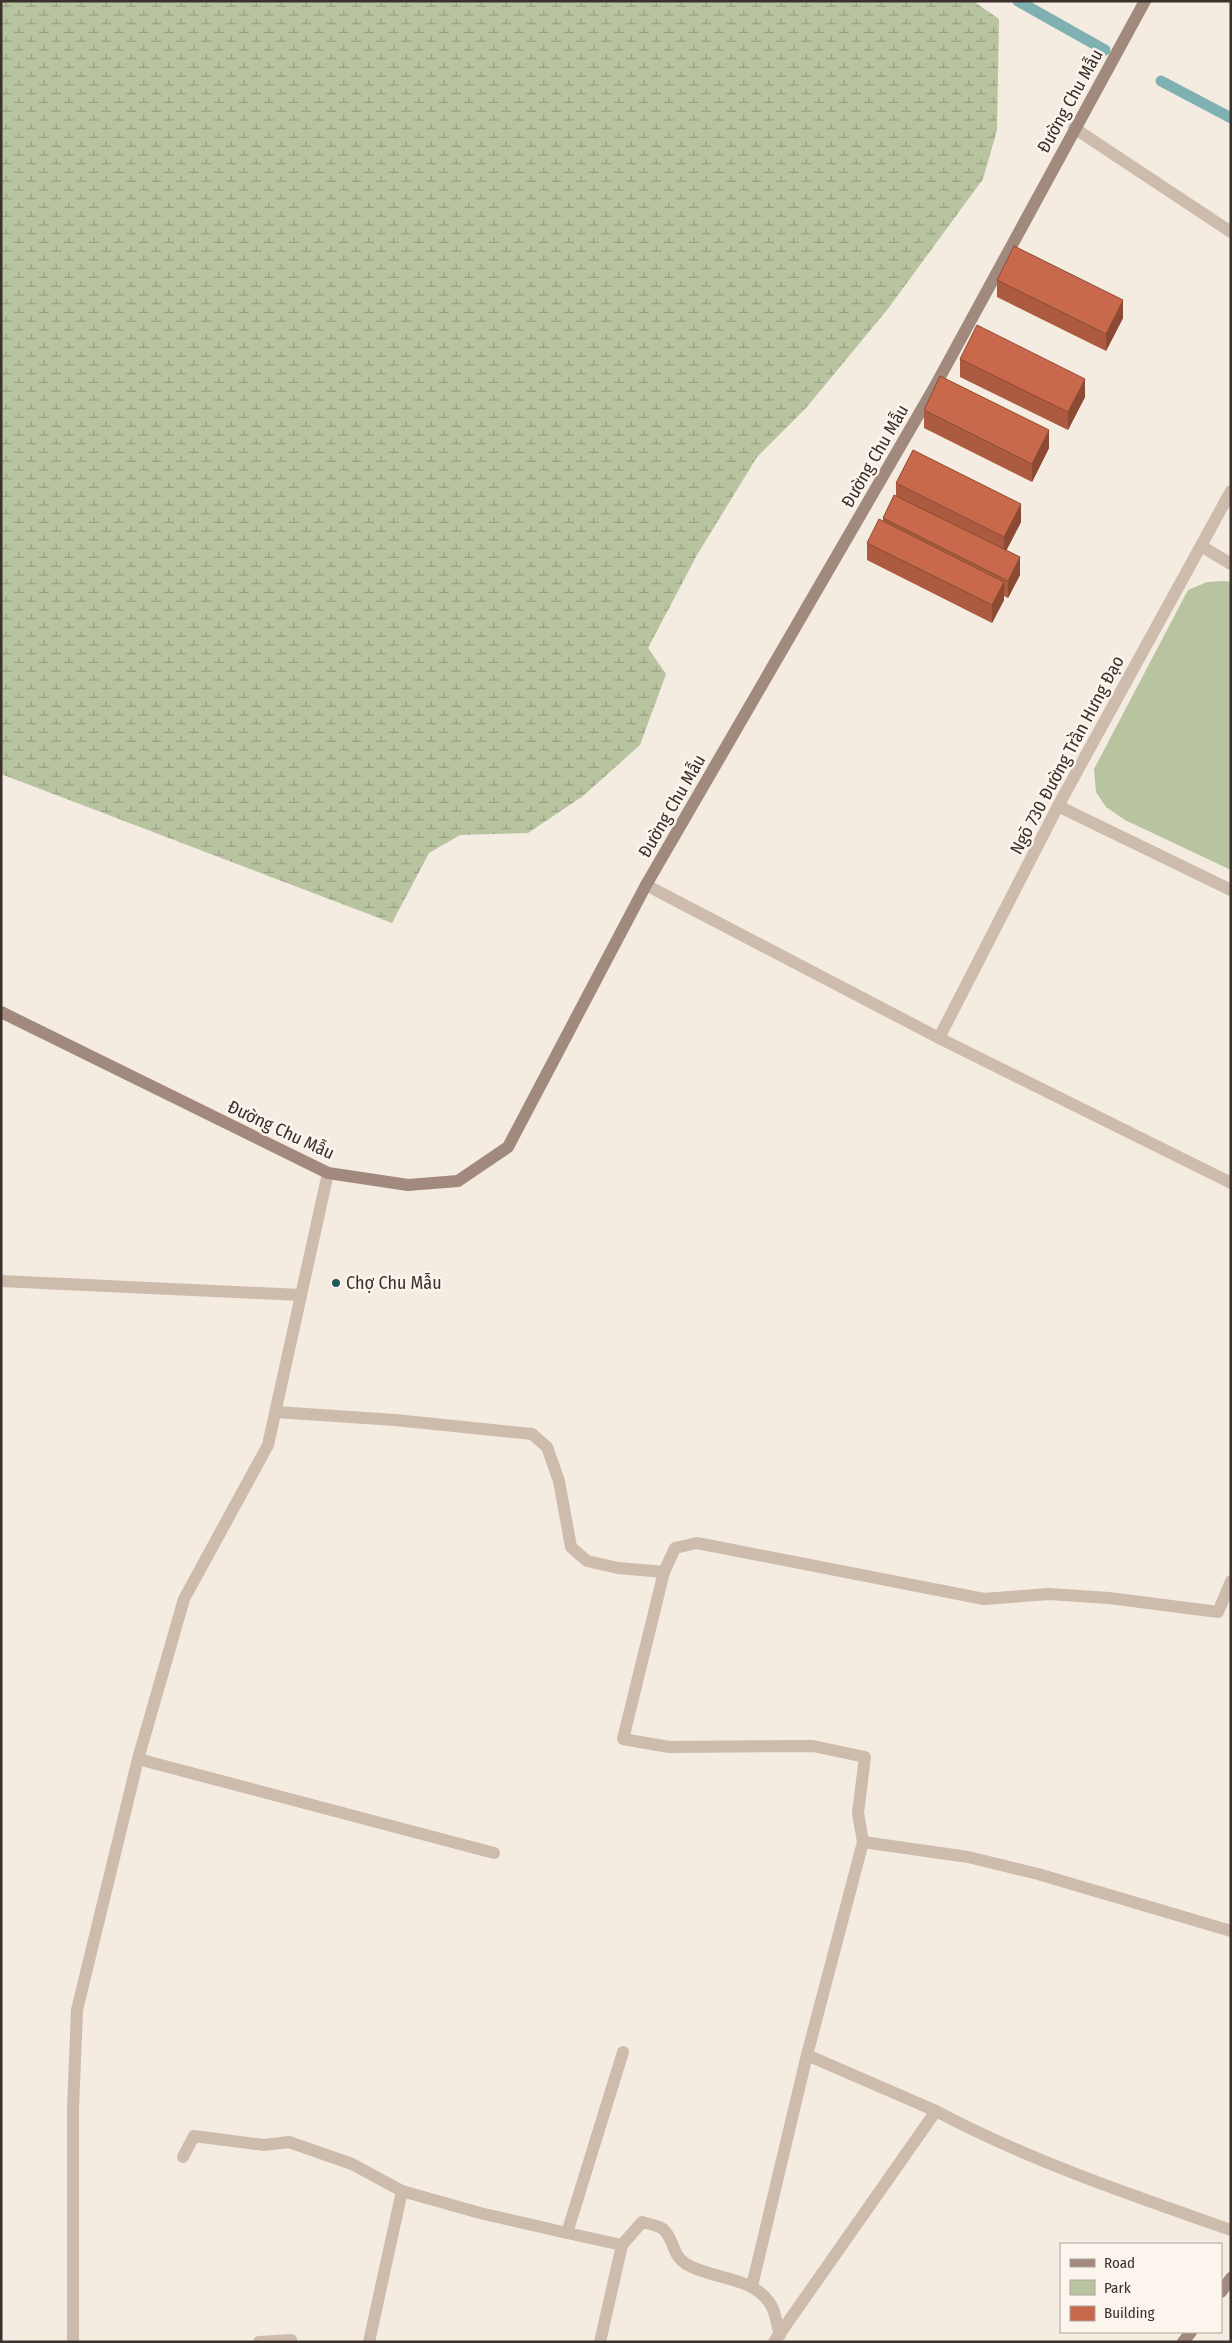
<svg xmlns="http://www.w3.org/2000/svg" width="1232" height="2343" font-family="'Fira Sans Condensed',sans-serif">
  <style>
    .green { fill: #b8c4a0 }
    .wetland { fill: url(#wetland-marsh) }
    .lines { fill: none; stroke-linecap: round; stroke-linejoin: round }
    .stream { stroke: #7fb0b2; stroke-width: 11 }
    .lane { stroke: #cdbbac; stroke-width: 12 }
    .street { stroke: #cdbbac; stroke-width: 12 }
    .secondary { stroke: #a18a7d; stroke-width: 12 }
    .wall { fill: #ac5a40 }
    .shaded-wall { fill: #8c4a34 }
    .building { fill: #c8694b; stroke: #8c4a34 }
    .poi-dot { fill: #1f5a5e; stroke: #fbf5ee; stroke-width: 2 }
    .labels { text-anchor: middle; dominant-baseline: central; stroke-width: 5; stroke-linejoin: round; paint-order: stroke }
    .street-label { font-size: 18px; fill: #3b302b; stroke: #fbf5ee }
    .poi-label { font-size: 18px; fill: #3b302b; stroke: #fbf5ee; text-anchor: start }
  </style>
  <defs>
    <pattern id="wetland-marsh" width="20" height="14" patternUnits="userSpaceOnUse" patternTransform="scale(1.25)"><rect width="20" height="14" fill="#b8c4a0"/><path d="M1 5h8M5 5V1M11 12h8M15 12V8" fill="none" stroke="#97a083"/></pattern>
  </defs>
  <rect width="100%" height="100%" fill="#f4ebe1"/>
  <!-- green -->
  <polygon class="green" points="1224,581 1231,582 1231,870 1125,820 1106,807 1096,792 1094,769 1188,590 1207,582"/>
  <!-- wetland -->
  <polygon class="wetland" points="1,1 973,1 999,19 997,130 983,179 887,310 806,408 757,457 697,555 648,648 666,674 640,745 583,796 528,833 460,835 429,853 392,923 1,774"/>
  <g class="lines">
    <!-- stream -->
    <g class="stream">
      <polyline points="1018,1 1105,50"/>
      <polyline points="1161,81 1231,118"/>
    </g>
    <!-- lane -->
    <polyline class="lane" points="138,1759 494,1853"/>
    <!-- street -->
    <g class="street">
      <polyline points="1074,128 1231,232"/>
      <polyline points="1201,546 1231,564"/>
      <polyline points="1058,806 1231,890"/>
      <polyline points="646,885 939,1038 1231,1183"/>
      <polyline points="939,1038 1058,806 1231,491"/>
      <polyline points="1,1281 301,1295"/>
      <polyline points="276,1412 395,1420 532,1434 547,1447 559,1481 571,1547 587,1561 618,1568 664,1572 675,1548 697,1543 984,1599 1049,1594 1109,1598 1218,1612 1231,1581"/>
      <polyline points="664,1572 623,1739 669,1747 813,1746 865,1757 858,1813 863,1842"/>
      <path d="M623,2052L567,2233L622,2245L642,2222C648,2224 658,2225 663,2229C675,2240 671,2254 686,2264C713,2280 754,2276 771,2305C776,2313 777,2326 780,2335"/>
      <polyline points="807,2055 936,2111"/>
      <polyline points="183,2157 194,2136 264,2145 289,2142 352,2164 402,2191 369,2342"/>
      <polyline points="402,2191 480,2213 567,2233"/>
      <polyline points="752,2286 807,2055 863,1842 968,1857 1038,1874 1231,1931"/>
      <polyline points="73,2342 73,2109 77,2010 138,1759 184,1599 268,1445 328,1173"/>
      <polyline points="259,2342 291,2340"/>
      <polyline points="600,2342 622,2245"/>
      <path d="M774,2342L936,2111C1030,2161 1131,2195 1231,2230"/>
    </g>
    <!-- secondary -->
    <g class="secondary">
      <polyline points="1,1012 328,1173 408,1185 458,1181 508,1147 646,885 934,388 1145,1"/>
      <polyline points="1221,2292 1231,2278"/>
      <polyline points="1183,2342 1191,2332"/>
    </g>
  </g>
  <!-- wall -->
  <g class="wall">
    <polygon points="997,280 1123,318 1106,351 997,297"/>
    <polygon points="960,359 1085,397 1068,430 960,377"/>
    <polygon points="924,410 1049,448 1032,482 924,428"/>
    <polygon points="896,483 1021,522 1006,551 1020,575 1008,598 1004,596 1004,600 992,623 867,560 867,543 883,522 883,518 896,496"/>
  </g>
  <!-- shaded-wall -->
  <g class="shaded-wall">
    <polygon points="1123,300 1123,318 1106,351 1106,334"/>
    <polygon points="1085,379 1085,397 1068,430 1068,412"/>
    <polygon points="1049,430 1049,448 1032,482 1032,464"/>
    <polygon points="1021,504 1021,522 1004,555 1004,537"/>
    <polygon points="1020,557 1020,575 1008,598 1008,581"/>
    <polygon points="1004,582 1004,600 992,623 992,605"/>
  </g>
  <!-- building -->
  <g class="building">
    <polygon points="1014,246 1123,300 1106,334 997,280"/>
    <polygon points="977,325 1085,379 1068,412 960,359"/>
    <polygon points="940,376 1049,430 1032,464 924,410"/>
    <polygon points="913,450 1021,504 1004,537 896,483"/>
    <polygon points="894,495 1020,557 1008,581 883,518"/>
    <polygon points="879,519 1004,582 992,605 867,543"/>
  </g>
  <!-- markers -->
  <circle class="poi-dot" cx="336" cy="1283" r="5"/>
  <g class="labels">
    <!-- street labels -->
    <g class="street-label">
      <text transform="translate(1070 101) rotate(-61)">Đường Chu Mẫu</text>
      <text transform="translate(875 456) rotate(-60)">Đường Chu Mẫu</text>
      <text transform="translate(1067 755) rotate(-62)">Ngõ 730 Đường Trần Hưng Đạo</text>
      <text transform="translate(672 806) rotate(-60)">Đường Chu Mẫu</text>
      <text transform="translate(281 1130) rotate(25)">Đường Chu Mẫu</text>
    </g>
    <!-- poi labels -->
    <g class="poi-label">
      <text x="346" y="1283">Chợ Chu Mẫu</text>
    </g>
  </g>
  <!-- border -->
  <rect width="1232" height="2343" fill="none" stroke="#3b302b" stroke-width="5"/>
  <!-- legend -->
  <rect x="1060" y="2243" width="162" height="90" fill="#fbf5ee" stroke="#aea6a0"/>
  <rect x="1070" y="2259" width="25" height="8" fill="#a18a7d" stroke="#aea6a0"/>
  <text x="1104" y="2268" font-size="15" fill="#3b302b">Road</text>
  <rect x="1070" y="2280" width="25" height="15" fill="#b8c4a0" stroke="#aea6a0"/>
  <text x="1104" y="2293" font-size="15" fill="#3b302b">Park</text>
  <rect x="1070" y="2306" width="25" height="15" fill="#c8694b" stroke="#aea6a0"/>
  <text x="1104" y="2318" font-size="15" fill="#3b302b">Building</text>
</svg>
